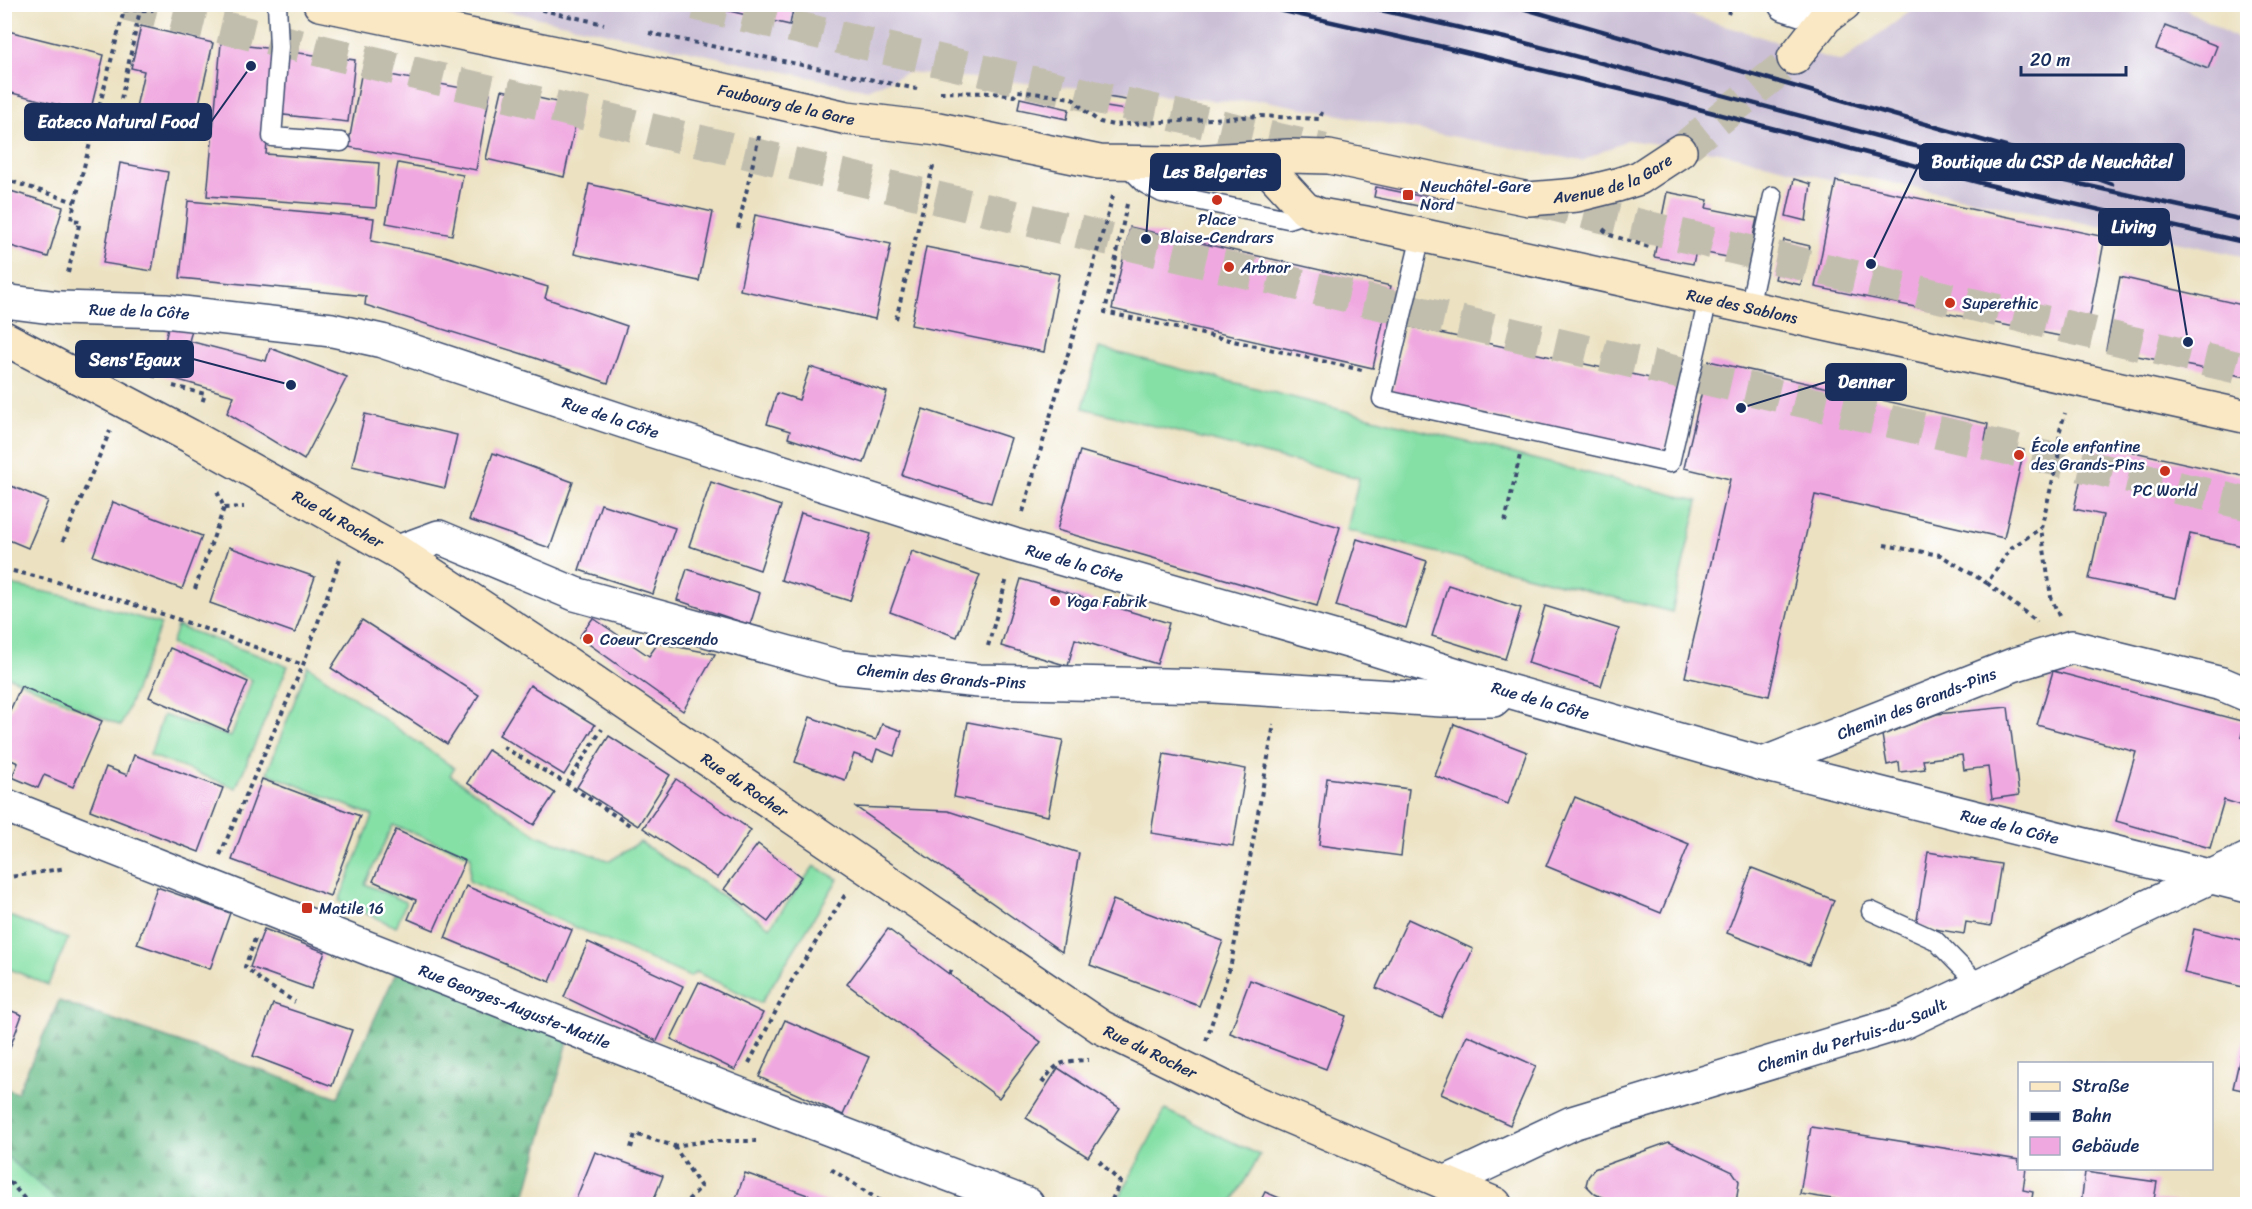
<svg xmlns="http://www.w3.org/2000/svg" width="2252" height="1209" font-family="Sriracha,sans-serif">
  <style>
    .railway { fill: #cbbfd5 }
    .forest { fill: url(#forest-firs); stroke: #447674; stroke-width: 1.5 }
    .garden { fill: #85e0a6; stroke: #508882; stroke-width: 1.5 }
    .building { fill: #f0a9e0 }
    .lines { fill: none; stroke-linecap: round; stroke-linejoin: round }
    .secondary-tunnel { stroke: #c2beae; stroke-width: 33; stroke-dasharray: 33 16; stroke-linecap: butt }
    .motorway-tunnel { stroke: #c2beae; stroke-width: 33; stroke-dasharray: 33 16; stroke-linecap: butt }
    .service-casing { stroke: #3a4a6d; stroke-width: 21 }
    .minor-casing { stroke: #3a4a6d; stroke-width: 36 }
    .secondary-casing { stroke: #3a4a6d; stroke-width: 36 }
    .path { stroke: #3a4a6d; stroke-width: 4; stroke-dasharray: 4.5 4.5; stroke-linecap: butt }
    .service { stroke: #fff; stroke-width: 18 }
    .minor { stroke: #fff; stroke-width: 33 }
    .secondary { stroke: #fae7c3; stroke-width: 33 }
    .rail { stroke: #1b2f5e; stroke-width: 4.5 }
    .poi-dot { fill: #c8321e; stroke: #fff; stroke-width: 2 }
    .labels { text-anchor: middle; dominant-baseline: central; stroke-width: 5; stroke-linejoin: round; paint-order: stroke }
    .street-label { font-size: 16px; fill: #1b2f5e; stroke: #fff }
    .poi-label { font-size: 16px; fill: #1b2f5e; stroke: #fff; text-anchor: start }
    .leader { fill: none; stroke: #1b2f5e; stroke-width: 2 }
    .callout-dot { fill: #1b2f5e; stroke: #fff; stroke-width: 2 }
    .callout { fill: #1b2f5e; stroke: #1b2f5e; stroke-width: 2 }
    .callout-label { font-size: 18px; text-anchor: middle; font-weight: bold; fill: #fff }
  </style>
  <defs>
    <pattern id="forest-firs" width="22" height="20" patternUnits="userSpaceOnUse" patternTransform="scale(1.5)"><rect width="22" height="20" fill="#6cbe8b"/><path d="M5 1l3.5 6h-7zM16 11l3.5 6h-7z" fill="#589b75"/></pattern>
  </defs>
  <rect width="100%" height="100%" fill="#fff"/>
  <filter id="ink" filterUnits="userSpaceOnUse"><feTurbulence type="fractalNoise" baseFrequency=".0167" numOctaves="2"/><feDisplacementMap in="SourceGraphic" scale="12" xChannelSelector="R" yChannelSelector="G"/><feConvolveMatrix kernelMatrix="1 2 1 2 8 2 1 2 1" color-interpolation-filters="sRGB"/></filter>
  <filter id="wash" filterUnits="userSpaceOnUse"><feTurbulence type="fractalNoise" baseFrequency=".008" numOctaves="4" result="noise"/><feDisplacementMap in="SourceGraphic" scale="24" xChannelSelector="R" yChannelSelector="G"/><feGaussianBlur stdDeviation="1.35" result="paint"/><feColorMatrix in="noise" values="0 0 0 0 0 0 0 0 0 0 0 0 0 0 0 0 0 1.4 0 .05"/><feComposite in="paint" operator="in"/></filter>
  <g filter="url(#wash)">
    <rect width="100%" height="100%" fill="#ece2c2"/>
    <!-- railway -->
    <polygon class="railway" points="1655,4 1841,62 1919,5 2178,5 2247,44 2247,257 1840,172 1836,181 1720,152 1627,140 1582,161 1261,100 1232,102 908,72 868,90 479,5"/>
    <!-- forest -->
    <polygon class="forest" points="402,960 572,1027 523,1204 5,1204 4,1088 17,1093 59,1001 338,1097"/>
    <!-- garden -->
    <g class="garden">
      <polygon points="1099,348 1698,501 1672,612 1347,530 1359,478 1083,408"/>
      <polygon points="5,584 66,596 161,624 121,726 5,675"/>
      <polygon points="177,626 288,666 236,788 150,755 163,715 231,737 252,680 171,644"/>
      <polygon points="308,666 454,768 450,775 539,836 610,861 640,842 770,927 814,866 838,879 761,1003 696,972 690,977 469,881 471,856 393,825 365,884 406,902 396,927 339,901 373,816 267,773"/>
      <polygon points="4,914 68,939 48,985 5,967"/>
      <polygon points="1165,1110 1260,1155 1231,1204 1116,1204"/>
      <polygon points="5,1155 62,1204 5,1204"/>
    </g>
    <g id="blocks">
      <!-- building -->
      <g class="building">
        <polygon points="699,4 794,4 790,25"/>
        <polygon points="141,26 213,43 194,126 135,112 144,71 131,68"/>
        <polygon points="2165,26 2217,46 2208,69 2156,49"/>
        <polygon points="4,30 104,55 90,113 4,91"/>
        <polygon points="221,43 275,49 266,154 379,163 376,208 207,196"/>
        <polygon points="282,51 355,60 348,122 275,114"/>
        <polygon points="362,70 490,93 476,170 348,147"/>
        <polygon points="502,90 579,107 564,177 486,159"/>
        <polygon points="1082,93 1145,103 1144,113 1081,103"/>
        <polygon points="1020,98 1069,109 1067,119 1018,109"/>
        <polygon points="120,163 168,172 152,271 103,263"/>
        <polygon points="398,163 463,175 452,235 386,223"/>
        <polygon points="1794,179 1811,184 1806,221 1786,216"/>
        <polygon points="1836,181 2105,237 2085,341 1815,287"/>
        <polygon points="589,184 713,212 699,281 574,254"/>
        <polygon points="1376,187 1439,200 1438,210 1374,197"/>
        <polygon points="4,189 63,207 48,257 4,244"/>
        <polygon points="1667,192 1708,200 1706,208 1757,218 1748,261 1696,251 1693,264 1654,257"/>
        <polygon points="188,201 374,218 371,241 445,256 548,287 545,298 627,326 608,383 526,355 365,305 366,296 180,278"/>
        <polygon points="755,215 891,244 875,319 740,290"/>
        <polygon points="1130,227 1391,286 1373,368 1112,309"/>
        <polygon points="1784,240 1810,246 1801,285 1775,279"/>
        <polygon points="926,247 1059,274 1044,352 911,325"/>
        <polygon points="2120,277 2247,306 2247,377 2106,350"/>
        <polygon points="169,323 193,327 189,341 266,361 270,348 347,377 304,460 227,413 234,396 158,374"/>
        <polygon points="1407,326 1678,384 1664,453 1392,394"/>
        <polygon points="1709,361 1988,424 1985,441 2024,450 2004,538 1815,495 1769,696 1685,677 1730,479 1684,468"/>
        <polygon points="810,367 887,392 864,463 788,438 790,431 767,424 777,393 799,400"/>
        <polygon points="923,409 1011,438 991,503 902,475"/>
        <polygon points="365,414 457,435 445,488 352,466"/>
        <polygon points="2089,442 2247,477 2247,547 2190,534 2176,598 2089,579 2103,515 2074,509"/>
        <polygon points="1080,451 1340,527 1317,606 1057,530"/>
        <polygon points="493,453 573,482 550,548 469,520"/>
        <polygon points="711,482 781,506 760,570 689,546"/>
        <polygon points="4,483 48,501 28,548 4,538"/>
        <polygon points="113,502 202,536 182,589 93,556"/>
        <polygon points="601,504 675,528 653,594 579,570"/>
        <polygon points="801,513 871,534 850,601 781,580"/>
        <polygon points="1357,539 1427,561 1406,628 1336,606"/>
        <polygon points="229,547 315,577 295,633 210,603"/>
        <polygon points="912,551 980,575 957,637 890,612"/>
        <polygon points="687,569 760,593 750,625 677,600"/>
        <polygon points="1021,579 1169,623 1157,664 1075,639 1068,666 1001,646"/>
        <polygon points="1448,585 1521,608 1505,659 1432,636"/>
        <polygon points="1545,606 1619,629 1601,686 1528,663"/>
        <polygon points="593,618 649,656 658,643 715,654 683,711 579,637"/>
        <polygon points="362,620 479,695 447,744 331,668"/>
        <polygon points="170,648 248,682 227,731 149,697"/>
        <polygon points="2053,671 2245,722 2241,737 2247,739 2247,807 2224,800 2210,848 2116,821 2136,752 2037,725"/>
        <polygon points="530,685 595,725 564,775 499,735"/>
        <polygon points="21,686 102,721 73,787 44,775 38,788 12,777 18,763 4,757 4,724"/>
        <polygon points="2008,707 2019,795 1992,799 1988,767 1964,770 1962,755 1923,760 1925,769 1900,772 1899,762 1887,765 1882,735 1937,714"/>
        <polygon points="810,717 876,740 882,724 902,731 894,756 877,749 873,761 854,754 845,780 795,762"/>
        <polygon points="968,722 1063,740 1048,816 954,797"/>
        <polygon points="1454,724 1527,752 1508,804 1435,776"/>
        <polygon points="609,736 670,775 638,826 577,787"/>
        <polygon points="488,750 555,793 534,825 467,783"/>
        <polygon points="1164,754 1246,769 1233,846 1151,833"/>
        <polygon points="134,755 223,788 199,852 90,810 106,767 127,775"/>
        <polygon points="1327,778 1409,789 1401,856 1319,845"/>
        <polygon points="262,779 360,816 330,896 232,860"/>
        <polygon points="676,779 751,830 718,878 643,828"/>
        <polygon points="1575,797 1689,844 1661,913 1546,866"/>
        <polygon points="856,807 948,811 1079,853 1062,952"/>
        <polygon points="396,830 465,861 434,930 408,919 416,900 373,881"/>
        <polygon points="758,844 801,877 768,922 724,889"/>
        <polygon points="1928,852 2001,864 1991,926 1966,922 1964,934 1916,926"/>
        <polygon points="1752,868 1834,900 1809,965 1727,933"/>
        <polygon points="466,886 572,930 550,982 445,938"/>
        <polygon points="157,887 230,913 210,969 137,944"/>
        <polygon points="1113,900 1223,941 1199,1006 1090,965"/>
        <polygon points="1408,919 1473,949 1441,1017 1376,988"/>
        <polygon points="264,929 325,952 311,989 250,967"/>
        <polygon points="888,929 1041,1042 999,1098 847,984"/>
        <polygon points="2194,929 2247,941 2247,988 2184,973"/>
        <polygon points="588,942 683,986 657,1041 564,997"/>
        <polygon points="1250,980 1346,1016 1326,1069 1230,1033"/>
        <polygon points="699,982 763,1013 735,1070 671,1039"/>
        <polygon points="273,1004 352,1030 332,1086 253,1056"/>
        <polygon points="4,1008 22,1015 5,1061 4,1061"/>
        <polygon points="785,1020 869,1057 843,1115 759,1077"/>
        <polygon points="2247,1027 2247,1091 2233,1088"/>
        <polygon points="1467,1035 1536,1066 1510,1125 1441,1094"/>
        <polygon points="1058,1068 1120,1108 1088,1157 1026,1118"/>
        <polygon points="1811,1127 2019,1160 2019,1168 2026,1168 2023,1190 2033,1192 2031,1204 1864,1204 1800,1194"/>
        <polygon points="1669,1142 1733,1172 1739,1181 1736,1204 1617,1204 1595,1194 1586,1185 1588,1177 1594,1169"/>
        <polygon points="595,1152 663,1176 652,1204 574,1204"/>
        <polygon points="2085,1172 2157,1182 2154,1200 2195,1203 2195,1204 2081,1204"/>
        <polygon points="745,1173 833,1204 734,1204"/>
        <polygon points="1265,1192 1294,1204 1259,1204"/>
      </g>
    </g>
  </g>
  <g filter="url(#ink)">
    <use href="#blocks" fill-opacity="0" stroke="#3a4a6d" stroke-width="1.5"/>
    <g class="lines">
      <!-- secondary-tunnel -->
      <polyline class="secondary-tunnel" points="1680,151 1794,58"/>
      <!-- motorway-tunnel -->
      <g class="motorway-tunnel">
        <polyline points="125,4 1326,291 2248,504"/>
        <polyline points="695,4 1324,150"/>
        <polyline points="1537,201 2248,370"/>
      </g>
      <defs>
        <g id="service">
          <polyline points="277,4 279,47 272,137 341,142"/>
          <polyline points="1124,163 1145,184 1162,193 1288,219 1297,216 1305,209"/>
          <polyline points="1421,236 1382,399 1670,463 1708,299"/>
          <polyline points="1749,308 1773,196"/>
          <polyline points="1871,911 1935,940 1979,985"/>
        </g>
        <g id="minor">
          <polyline points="1785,4 1826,17"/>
          <path id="s1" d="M4,301L59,308L165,311L332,330L382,341L647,429L1014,545L1365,646L1505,690L1763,764L2248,886"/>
          <path id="s2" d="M398,552L439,537L575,594L840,667L979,681L1213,686L1442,700H1493L1503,691"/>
          <path id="s3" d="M1763,764L2013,665L2072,647L2222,684L2248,695"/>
          <path id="s4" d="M4,805L769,1106L1027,1204"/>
          <path id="s5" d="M1445,1183L1572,1123L1904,1022L2248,859"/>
        </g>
        <g id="secondary">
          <path id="s6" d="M320,4L614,65L847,118L938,129L1099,162L1178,163L1289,156L1329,157L1529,199L1577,195L1617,185L1639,178L1680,151"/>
          <polyline points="1794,58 1826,17 1844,4"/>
          <path id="s7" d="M1259,159L1305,209L1320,215L1366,223L2248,417"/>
          <path id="s8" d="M4,338L190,436L398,552L556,656L1101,1027L1250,1100L1495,1204"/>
        </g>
      </defs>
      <!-- service casing -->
      <use href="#service" class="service-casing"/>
      <!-- minor casing -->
      <use href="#minor" class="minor-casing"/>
      <!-- secondary casing -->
      <use href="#secondary" class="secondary-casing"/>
      <!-- path -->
      <g class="path">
        <polyline points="515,4 604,24"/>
        <polyline points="1728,14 1732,4"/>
        <polyline points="649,33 917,89"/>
        <polyline points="940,92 993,93 1014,96 1018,91 1072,98 1086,112 1100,122 1113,125 1260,116 1320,119 1322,112"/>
        <polyline points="121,99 140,10"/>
        <polyline points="4,179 75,202"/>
        <polyline points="1127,204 1105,312 1362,370"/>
        <polyline points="738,228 760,132"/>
        <polyline points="1603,229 1610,235 1649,247 1650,250"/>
        <polyline points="68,273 80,221 71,220 75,202 124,10 152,10 153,4"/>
        <polyline points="896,319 934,162"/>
        <polyline points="154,378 160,344"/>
        <polyline points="173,386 205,394 202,403"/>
        <polyline points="224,508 244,507"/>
        <polyline points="1023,512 1113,196"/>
        <polyline points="1505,522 1520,455"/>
        <polyline points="63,541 110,431"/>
        <polyline points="1884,545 1940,555 1987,583 2011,548 2041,528"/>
        <path d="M4,569C107,592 205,628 303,665"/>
        <polyline points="1987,583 2037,622"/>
        <polyline points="195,589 224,508 217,491"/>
        <polyline points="2059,616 2051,597 2041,528 2058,459 2060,430 2065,413"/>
        <polyline points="988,646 1007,578"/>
        <polyline points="503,747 567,784 631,826"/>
        <polyline points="567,784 602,729"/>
        <polyline points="220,855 303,665 340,559"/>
        <polyline points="4,878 66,868"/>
        <polyline points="255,939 245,967 263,982 295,1002"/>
        <polyline points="949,974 954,967"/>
        <polyline points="1206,1041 1231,964 1274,724"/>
        <polyline points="749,1063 791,982 845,895"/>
        <path d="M1042,1083C1057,1061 1063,1061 1089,1060"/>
        <polyline points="674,1146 701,1187 684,1204"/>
        <polyline points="631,1148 635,1134 674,1146 707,1141 756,1141"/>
        <polyline points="1099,1161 1120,1182 1110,1204"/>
        <polyline points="831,1169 885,1204"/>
        <polyline points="4,1175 29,1204"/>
      </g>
      <!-- service -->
      <use href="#service" class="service"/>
      <!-- minor -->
      <use href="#minor" class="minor"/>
      <!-- secondary -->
      <use href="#secondary" class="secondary"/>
      <!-- rail -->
      <g class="rail">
        <polyline points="1252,4 1461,51 1649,96 1989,185 2248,243"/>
        <polyline points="1354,4 1514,40 1907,144 2066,181 2248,221"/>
        <polyline points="1508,4 2023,152 2112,184"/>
      </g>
    </g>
  </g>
  <!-- markers -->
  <g class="poi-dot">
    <rect x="1402" y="189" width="12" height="12" rx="3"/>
    <circle cx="1217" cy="200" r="6"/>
    <circle cx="1229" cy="267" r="6"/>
    <circle cx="1950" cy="303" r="6"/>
    <circle cx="2019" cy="455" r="6"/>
    <circle cx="2165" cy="471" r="6"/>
    <circle cx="1055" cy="601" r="6"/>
    <circle cx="588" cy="639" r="6"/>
    <rect x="301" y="902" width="12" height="12" rx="3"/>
  </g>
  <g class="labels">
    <!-- street labels -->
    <g class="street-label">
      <text stroke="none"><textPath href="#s6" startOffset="477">Faubourg de la Gare</textPath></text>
      <text stroke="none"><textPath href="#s6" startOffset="1317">Avenue de la Gare</textPath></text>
      <text stroke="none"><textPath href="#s7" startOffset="516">Rue des Sablons</textPath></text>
      <text stroke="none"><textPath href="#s1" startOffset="136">Rue de la Côte</textPath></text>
      <text stroke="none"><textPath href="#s1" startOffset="622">Rue de la Côte</textPath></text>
      <text stroke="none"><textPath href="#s8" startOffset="380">Rue du Rocher</textPath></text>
      <text stroke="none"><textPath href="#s1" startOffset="1108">Rue de la Côte</textPath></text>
      <text stroke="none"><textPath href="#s2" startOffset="568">Chemin des Grands-Pins</textPath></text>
      <text stroke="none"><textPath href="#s1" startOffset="1594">Rue de la Côte</textPath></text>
      <text stroke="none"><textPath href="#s3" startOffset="165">Chemin des Grands-Pins</textPath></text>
      <text stroke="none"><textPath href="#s8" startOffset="866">Rue du Rocher</textPath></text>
      <text stroke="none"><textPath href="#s1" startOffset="2080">Rue de la Côte</textPath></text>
      <text stroke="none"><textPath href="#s4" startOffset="549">Rue Georges-Auguste-Matile</textPath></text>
      <text stroke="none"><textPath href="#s5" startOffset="434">Chemin du Pertuis-du-Sault</textPath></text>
      <text stroke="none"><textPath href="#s8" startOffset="1352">Rue du Rocher</textPath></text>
    </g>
    <!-- poi labels -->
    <g class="poi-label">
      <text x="1420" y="186">Neuchâtel-Gare<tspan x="1420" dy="18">Nord</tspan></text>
      <text x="1217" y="219" text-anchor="middle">Place<tspan x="1217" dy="18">Blaise-Cendrars</tspan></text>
      <text x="1241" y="267">Arbnor</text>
      <text x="1962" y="303">Superethic</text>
      <text x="2031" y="446">École enfantine<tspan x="2031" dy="18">des Grands-Pins</tspan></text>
      <text x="2165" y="490" text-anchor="middle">PC World</text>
      <text x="1067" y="601">Yoga Fabrik</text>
      <text x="600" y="639">Coeur Crescendo</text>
      <text x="319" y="908">Matile 16</text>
    </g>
  </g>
  <!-- callouts -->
  <path class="leader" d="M251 66L211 122M1871 264L1920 162M1146 239L1151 172M2188 342L2169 227M291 385L193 359M1741 408L1826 382"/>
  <g class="callout-dot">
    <circle cx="251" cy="66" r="6"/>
    <circle cx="1871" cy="264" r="6"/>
    <circle cx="1146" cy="239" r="6"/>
    <circle cx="2188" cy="342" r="6"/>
    <circle cx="291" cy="385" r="6"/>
    <circle cx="1741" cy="408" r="6"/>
  </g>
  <g class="callout">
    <rect x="25" y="104" width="186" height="36" rx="6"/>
    <rect x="1920" y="144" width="264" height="36" rx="6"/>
    <rect x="1151" y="154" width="129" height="36" rx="6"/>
    <rect x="2099" y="209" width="70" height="36" rx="6"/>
    <rect x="76" y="341" width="117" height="36" rx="6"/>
    <rect x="1826" y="364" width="80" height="36" rx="6"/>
  </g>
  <g class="callout-label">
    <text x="118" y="128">Eateco Natural Food</text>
    <text x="2052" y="168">Boutique du CSP de Neuchâtel</text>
    <text x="1215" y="178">Les Belgeries</text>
    <text x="2134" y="233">Living</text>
    <text x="135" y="366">Sens'Egaux</text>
    <text x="1866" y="388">Denner</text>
  </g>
  <!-- margin -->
  <rect width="2252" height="1209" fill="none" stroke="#fff" stroke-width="24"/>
  <!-- legend -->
  <rect x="2018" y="1062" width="195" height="108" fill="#ffffff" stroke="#a4acbf" stroke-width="1.5"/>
  <rect x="2030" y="1082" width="30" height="9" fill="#fae7c3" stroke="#a4acbf" stroke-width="1.5"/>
  <text x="2072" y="1092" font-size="18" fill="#1b2f5e">Straße</text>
  <rect x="2030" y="1112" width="30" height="9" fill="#1b2f5e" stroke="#a4acbf" stroke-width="1.5"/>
  <text x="2072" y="1122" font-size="18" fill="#1b2f5e">Bahn</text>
  <rect x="2030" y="1137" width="30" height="18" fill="#f0a9e0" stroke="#a4acbf" stroke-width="1.5"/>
  <text x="2072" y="1152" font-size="18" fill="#1b2f5e">Gebäude</text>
  <!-- scale -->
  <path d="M2021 66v9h105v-9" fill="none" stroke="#1b2f5e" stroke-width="3"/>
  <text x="2030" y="66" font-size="18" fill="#1b2f5e" stroke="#ffffff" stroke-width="4.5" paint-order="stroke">20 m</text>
</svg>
